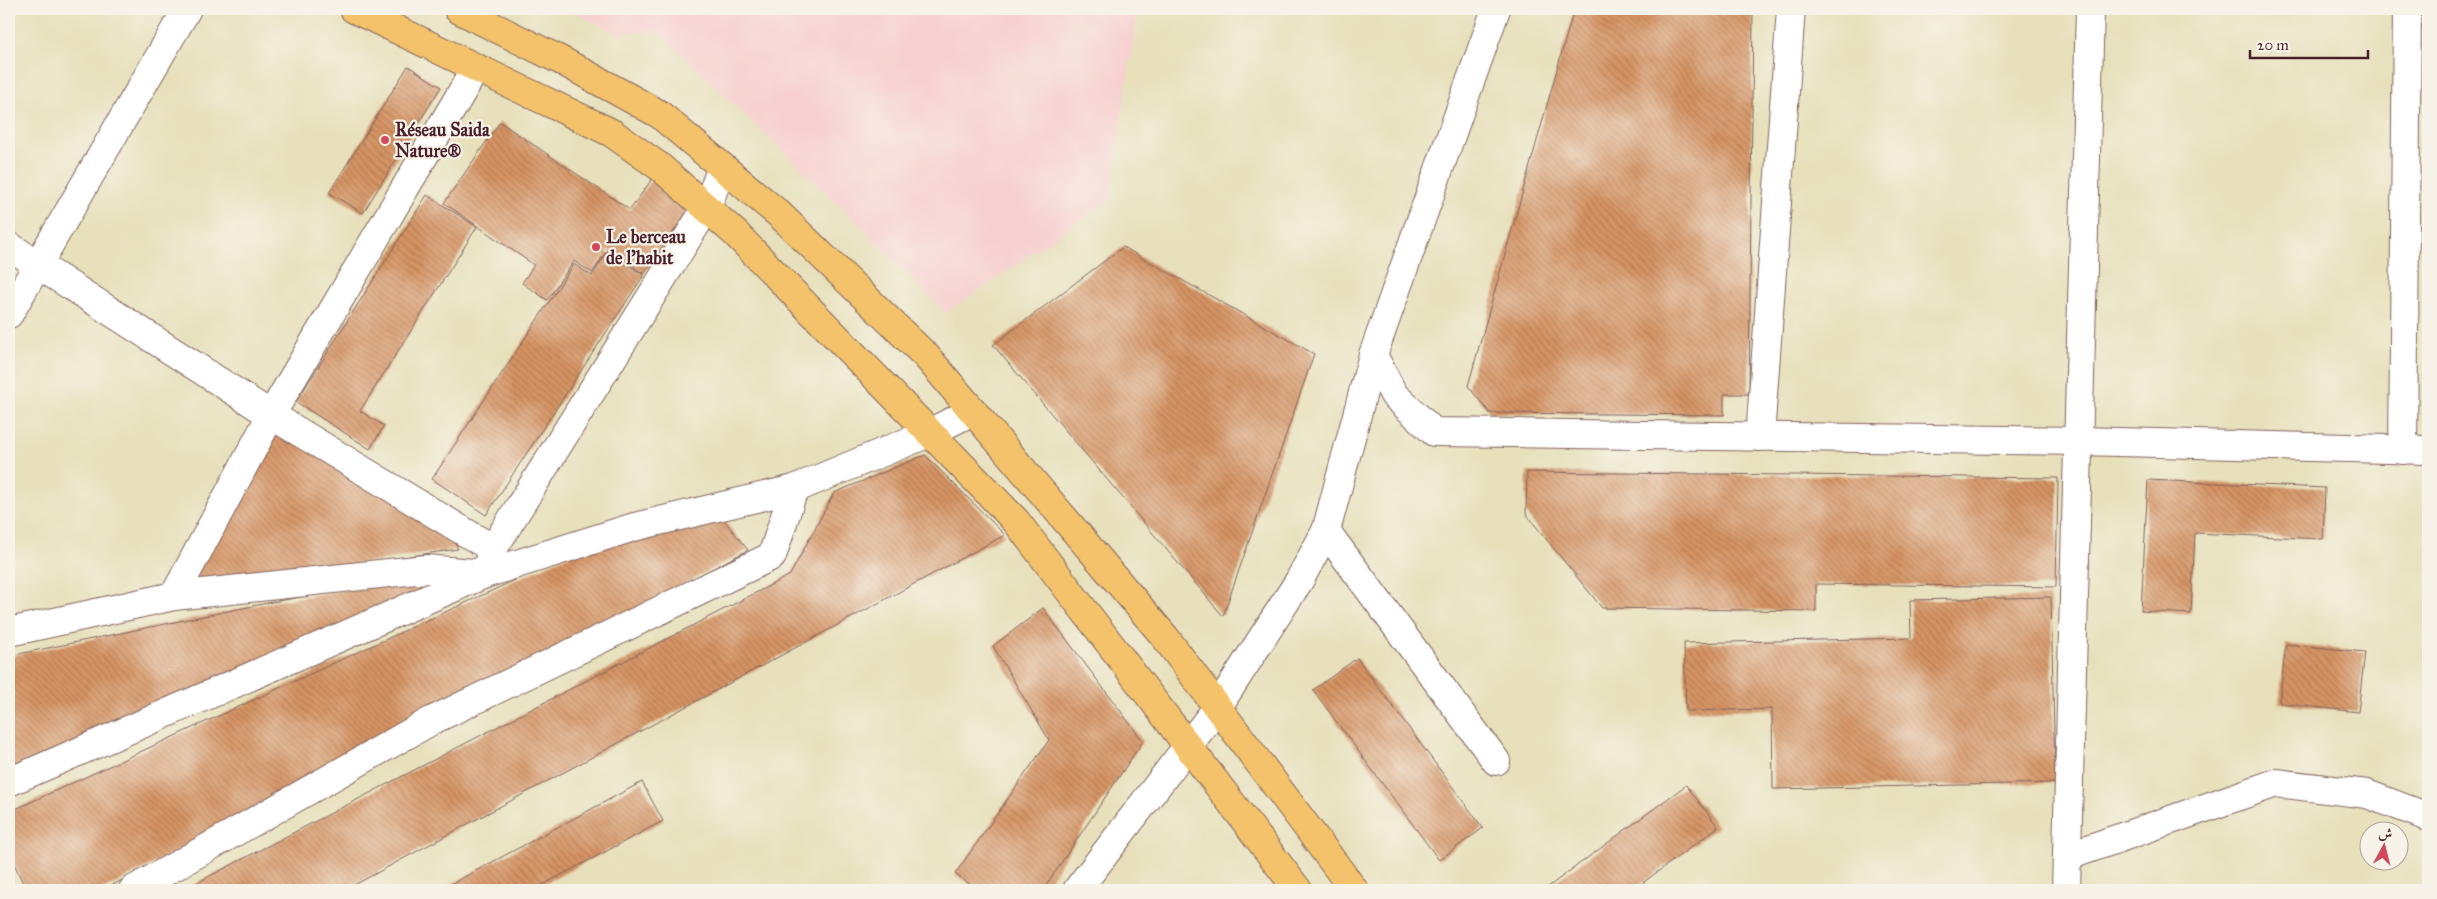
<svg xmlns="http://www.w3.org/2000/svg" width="2437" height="899" font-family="'IM FELL Great Primer',Amiri,serif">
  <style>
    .built { fill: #f7cfd0 }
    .building { fill: url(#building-back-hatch) }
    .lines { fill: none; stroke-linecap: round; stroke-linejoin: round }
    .minor-casing { stroke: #81635d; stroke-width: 30 }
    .tertiary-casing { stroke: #81635d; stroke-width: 30 }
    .primary-casing { stroke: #81635d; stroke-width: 30 }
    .minor { stroke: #fff; stroke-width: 28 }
    .tertiary { stroke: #fff; stroke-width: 28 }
    .primary { stroke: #f3c26a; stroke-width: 28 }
    .poi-dot { fill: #d1495b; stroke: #f7f3e8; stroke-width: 2 }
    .labels { text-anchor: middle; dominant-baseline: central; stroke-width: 4.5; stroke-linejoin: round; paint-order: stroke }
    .poi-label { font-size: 18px; font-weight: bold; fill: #4a1f2b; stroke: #f7f3e8; text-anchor: start }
  </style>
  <defs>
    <pattern id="building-back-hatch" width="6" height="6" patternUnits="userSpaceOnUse" patternTransform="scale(1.25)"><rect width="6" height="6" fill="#d69464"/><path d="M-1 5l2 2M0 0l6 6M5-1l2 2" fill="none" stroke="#b07853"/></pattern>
  </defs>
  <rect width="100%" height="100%" fill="#f7f3e8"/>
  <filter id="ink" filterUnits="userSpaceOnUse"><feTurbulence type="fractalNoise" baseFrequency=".02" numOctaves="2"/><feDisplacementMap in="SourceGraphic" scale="10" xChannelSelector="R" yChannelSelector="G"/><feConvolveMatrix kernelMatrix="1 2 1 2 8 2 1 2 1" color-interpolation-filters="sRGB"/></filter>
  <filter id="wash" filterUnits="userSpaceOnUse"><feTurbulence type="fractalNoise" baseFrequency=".0096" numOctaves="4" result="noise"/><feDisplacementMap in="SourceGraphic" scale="20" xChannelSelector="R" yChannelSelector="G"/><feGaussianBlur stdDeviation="1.12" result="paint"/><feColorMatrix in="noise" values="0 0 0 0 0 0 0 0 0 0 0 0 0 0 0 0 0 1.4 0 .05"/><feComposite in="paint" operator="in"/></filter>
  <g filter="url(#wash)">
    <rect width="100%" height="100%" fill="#e7e0bb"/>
    <!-- built -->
    <polygon class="built" points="568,9 1138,9 1109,200 946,313 841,207 658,31 619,34"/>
    <g id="blocks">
      <!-- building -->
      <g class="building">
        <polygon points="1574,9 1753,9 1749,394 1724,394 1724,415 1490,413 1468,386"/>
        <polygon points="408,66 441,87 363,213 329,193"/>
        <polygon points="500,122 630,210 652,179 691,206 644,274 608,249 592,273 574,261 547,300 522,283 534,265 444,203"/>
        <polygon points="427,195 477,227 360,411 384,426 370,449 296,402"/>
        <polygon points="1123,247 1314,354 1223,616 993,345"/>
        <polygon points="607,252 644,275 486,515 432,479 574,264 592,276"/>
        <polygon points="276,431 447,527 458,549 188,589"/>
        <polygon points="925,455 1005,535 345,890 183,890 790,575 834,493"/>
        <polygon points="1527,472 2058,478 2056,587 1816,584 1816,611 1602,608 1526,514"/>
        <polygon points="2148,480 2325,488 2323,539 2195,533 2191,614 2141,611"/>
        <polygon points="724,520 748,550 103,890 26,890 9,852 9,812 596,543"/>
        <polygon points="417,577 424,593 9,777 9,656 272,602"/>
        <polygon points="2051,597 2055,783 1773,789 1772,709 1686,711 1684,643 1911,638 1910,600"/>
        <polygon points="1043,608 1143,741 1043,890 978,890 955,874 1049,740 993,646"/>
        <polygon points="2286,644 2365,652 2358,712 2279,703"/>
        <polygon points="1357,658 1483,828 1439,860 1313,690"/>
        <polygon points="642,782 663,821 533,890 440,890"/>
        <polygon points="1686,785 1718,827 1633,890 1544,890"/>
      </g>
    </g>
  </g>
  <g filter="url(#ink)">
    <use href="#blocks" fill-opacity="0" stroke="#81635d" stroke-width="1"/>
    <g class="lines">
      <defs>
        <g id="minor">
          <polyline points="9,246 271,415 493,549"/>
          <polyline points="9,314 187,9"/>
          <polyline points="1373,355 1394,395 1434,432 2079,441"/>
          <polyline points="1760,437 1791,9"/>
          <polyline points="2403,450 2407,9"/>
          <polyline points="1326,531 1496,761"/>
          <polyline points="174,596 271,415 476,68"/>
          <polyline points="9,632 174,596 426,569 485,574 634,527 794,489 929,433 973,411"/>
          <polyline points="9,782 485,574 493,549 707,207 722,167"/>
          <polyline points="2068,856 2276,783 2367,794 2428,817"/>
          <polyline points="133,890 431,721 772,556 794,489"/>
          <polyline points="1077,890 1217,708 1299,581 1326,531 1373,355 1496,9"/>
        </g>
        <g id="tertiary">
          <polyline points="2079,441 2428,450"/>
          <polyline points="2066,890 2090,9"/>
        </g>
        <g id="primary">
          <polyline points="354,9 612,133 660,167 735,233 1016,521 1298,890"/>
          <polyline points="458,9 564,62 659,114 780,215 927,357 1165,637 1354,890"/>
        </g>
      </defs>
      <!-- minor casing -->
      <use href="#minor" class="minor-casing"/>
      <!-- tertiary casing -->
      <use href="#tertiary" class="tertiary-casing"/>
      <!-- primary casing -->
      <use href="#primary" class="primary-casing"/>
      <!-- minor -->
      <use href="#minor" class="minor"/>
      <!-- tertiary -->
      <use href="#tertiary" class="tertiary"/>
      <!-- primary -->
      <use href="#primary" class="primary"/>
    </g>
  </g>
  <!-- markers -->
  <g class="poi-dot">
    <circle cx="385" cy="140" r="5"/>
    <circle cx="596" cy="247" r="5"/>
  </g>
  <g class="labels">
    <!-- poi labels -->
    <g class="poi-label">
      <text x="395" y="130">Réseau Saida<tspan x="395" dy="21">Nature®</tspan></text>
      <text x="606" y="237">Le berceau<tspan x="606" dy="21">de l'habit</tspan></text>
    </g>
  </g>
  <!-- margin -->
  <rect width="2437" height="899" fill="none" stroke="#f7f3e8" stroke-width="30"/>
  <!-- north arrow -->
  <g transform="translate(2384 846) rotate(7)"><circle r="24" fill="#f7f3e8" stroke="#b29e9c"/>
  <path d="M0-4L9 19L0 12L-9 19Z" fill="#d1495b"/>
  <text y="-8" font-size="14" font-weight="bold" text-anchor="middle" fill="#4a1f2b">ش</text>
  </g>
  <!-- scale -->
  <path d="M2250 50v8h118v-8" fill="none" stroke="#4a1f2b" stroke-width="2.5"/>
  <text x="2257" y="50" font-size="15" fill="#4a1f2b" stroke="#f7f3e8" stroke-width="4" paint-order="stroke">20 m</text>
</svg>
